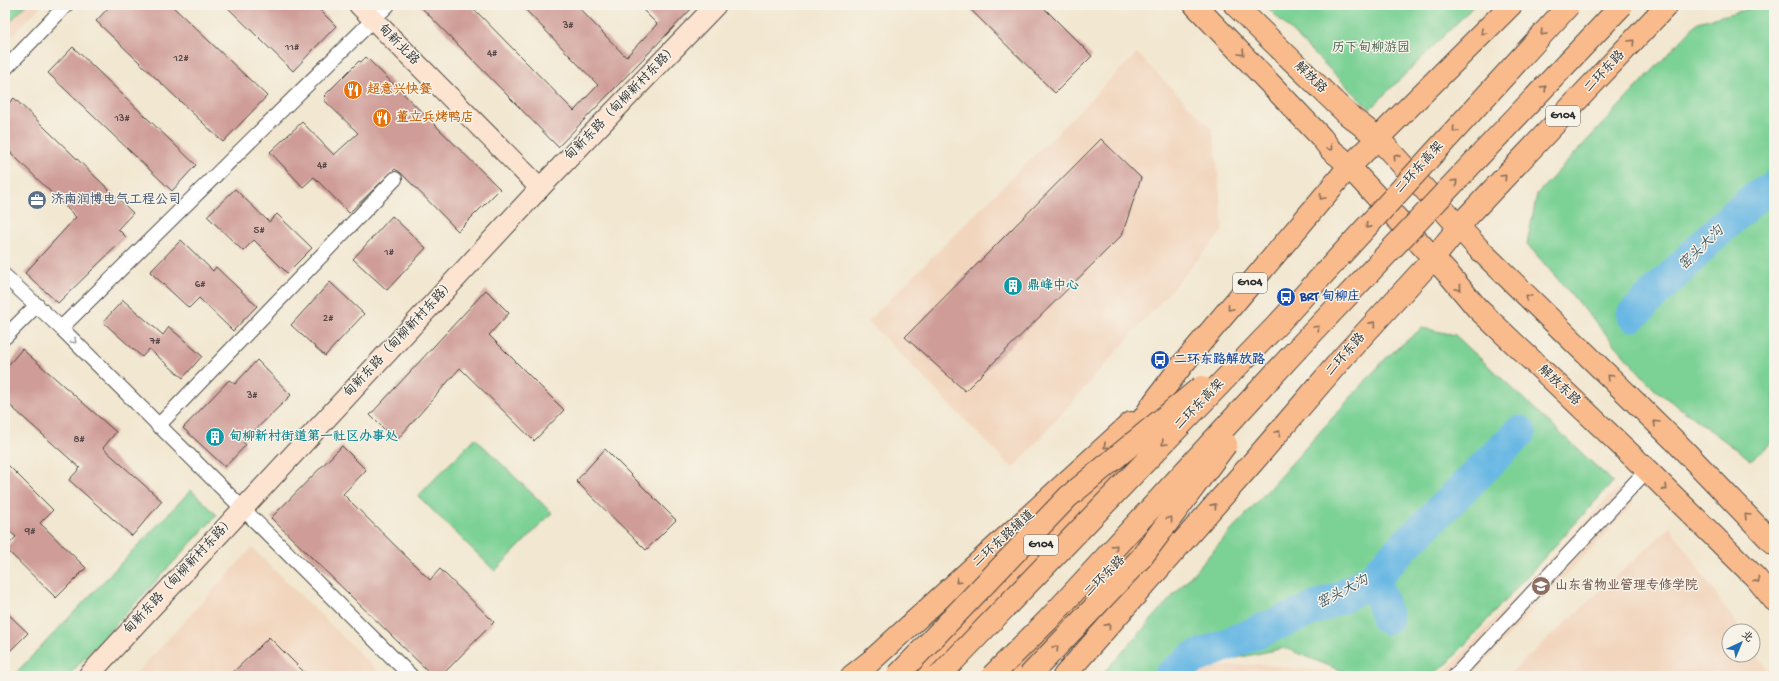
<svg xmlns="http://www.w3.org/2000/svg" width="1779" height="681" font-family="'Gochi Hand','LXGW WenKai TC',sans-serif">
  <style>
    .built { fill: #f2d5bd }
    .green { fill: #7cd195; stroke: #547e60 }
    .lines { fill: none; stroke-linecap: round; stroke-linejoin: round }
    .river { stroke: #69b8e4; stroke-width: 33 }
    .building { fill: #cf9c97 }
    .street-casing { stroke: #494744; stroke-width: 16 }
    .secondary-casing { stroke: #494744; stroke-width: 22 }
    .primary-casing { stroke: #494744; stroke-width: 24 }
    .highway-casing { stroke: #494744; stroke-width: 24 }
    .street { stroke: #fff; stroke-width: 14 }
    .secondary { stroke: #fde4d1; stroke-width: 20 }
    .primary { stroke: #fabb8c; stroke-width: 22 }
    .highway { stroke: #fabb8c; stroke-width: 22 }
    .highway-bridge-casing { stroke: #494744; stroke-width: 24; stroke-linecap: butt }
    .highway-bridge { stroke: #fabb8c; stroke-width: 22 }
    .oneway { stroke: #886c57 }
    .oneway2 { stroke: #a0a0a0 }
    .labels { text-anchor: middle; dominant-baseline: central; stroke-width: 3; stroke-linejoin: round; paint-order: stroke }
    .number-label { font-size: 11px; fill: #544746 }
    .shield { fill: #f7f3e8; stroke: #686764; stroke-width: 1 }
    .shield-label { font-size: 12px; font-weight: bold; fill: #2b2b2b }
    .street-label { font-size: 13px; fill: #2b2b2b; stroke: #f7f3e8 }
    .park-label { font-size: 13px; fill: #435d4b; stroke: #f7f3e8 }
    .food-label { font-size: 13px; font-weight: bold; fill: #c56008; stroke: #f7f3e8; text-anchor: start }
    .service-label { font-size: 13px; font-weight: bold; fill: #4e5e75; stroke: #f7f3e8; text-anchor: start }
    .culture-label { font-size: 13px; font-weight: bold; fill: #0d838f; stroke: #f7f3e8; text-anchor: start }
    .transit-label { font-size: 13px; font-weight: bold; fill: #164399; stroke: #f7f3e8; text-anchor: start }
    .education-label { font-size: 13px; font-weight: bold; fill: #785e54; stroke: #f7f3e8; text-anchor: start }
    .water-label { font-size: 14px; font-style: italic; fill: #3e5562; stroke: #f7f3e8 }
  </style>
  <rect width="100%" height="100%" fill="#f7f3e8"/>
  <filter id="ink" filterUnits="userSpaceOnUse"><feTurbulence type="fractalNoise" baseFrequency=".025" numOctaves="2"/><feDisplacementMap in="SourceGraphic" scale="8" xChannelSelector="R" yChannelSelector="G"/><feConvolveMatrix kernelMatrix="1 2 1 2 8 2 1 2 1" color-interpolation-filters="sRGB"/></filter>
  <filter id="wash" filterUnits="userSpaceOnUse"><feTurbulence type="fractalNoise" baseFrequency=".012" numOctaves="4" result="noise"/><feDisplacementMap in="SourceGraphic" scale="16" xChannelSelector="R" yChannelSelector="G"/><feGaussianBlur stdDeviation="0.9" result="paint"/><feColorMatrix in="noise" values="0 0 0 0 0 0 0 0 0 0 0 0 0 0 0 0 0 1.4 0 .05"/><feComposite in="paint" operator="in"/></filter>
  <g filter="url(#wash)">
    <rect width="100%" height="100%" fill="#f2e7d0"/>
    <!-- built -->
    <g class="built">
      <polygon points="5,5 42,5 5,43"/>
      <polygon points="1137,53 1212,129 1216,148 1223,231 1013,469 868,321"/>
      <polygon points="1617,488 1633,504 1471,676 1440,676 1450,667"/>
      <polygon points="1670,527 1741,631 1729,631 1729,655 1753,655 1753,649 1771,676 1507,676"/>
      <polygon points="252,548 383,676 134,676"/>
      <polygon points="1256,664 1327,671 1339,676 1191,676 1199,669"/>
    </g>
    <!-- green -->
    <g class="green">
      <polygon points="5,5 26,5 5,27"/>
      <polygon points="1265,5 1475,5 1370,109"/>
      <polygon points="1764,5 1774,5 1774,441 1751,460 1654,389 1527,244 1537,194 1698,22"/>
      <polygon points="1422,328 1455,335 1613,482 1449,662 1431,676 1354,676 1285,648 1198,666 1186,651 1159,676 1101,676 1387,357"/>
      <polygon points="475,438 552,513 495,571 418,496"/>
      <polygon points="191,490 217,515 68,676 13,676"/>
    </g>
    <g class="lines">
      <!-- river -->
      <g class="river">
        <polyline points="1633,315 1722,227 1754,198 1774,188"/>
        <polyline points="1374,578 1387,618"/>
        <polyline points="1170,676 1192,659 1342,597 1374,578 1390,560 1520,432"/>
      </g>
    </g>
    <g id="blocks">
      <!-- building -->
      <g class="building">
        <polygon points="111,5 171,5 267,96 223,142 96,21"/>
        <polygon points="225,5 315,5 336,26 293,71"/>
        <polygon points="419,5 470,5 574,111 598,85 521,5 576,5 626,57 657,24 638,5 695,5 558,147"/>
        <polygon points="966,5 1041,5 1092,56 1055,93"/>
        <polygon points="73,47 196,165 172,191 48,73"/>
        <polygon points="366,57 500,189 458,231 401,173 395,169 349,213 314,177 303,187 270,152 302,122 334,155 358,133 324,100 326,98 324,96 359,61 361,62"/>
        <polygon points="14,98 133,213 118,229 126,237 58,303 25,273 76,217 5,147 5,107"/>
        <polygon points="1101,139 1141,178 1122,235 965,391 905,337"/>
        <polygon points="235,189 269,222 277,214 312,248 287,273 254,240 243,251 207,216"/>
        <polygon points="392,216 426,248 387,290 353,259"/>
        <polygon points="181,240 213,271 216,267 257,306 233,331 199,298 189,308 150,272"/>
        <polygon points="330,282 364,314 325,356 291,325"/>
        <polygon points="486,290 509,313 489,335 564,410 534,441 460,368 396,441 370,415"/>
        <polygon points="123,300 163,335 169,327 202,356 183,378 149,349 142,357 103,322"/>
        <polygon points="22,349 116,432 103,448 162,501 132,536 69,480 80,468 5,401 5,369"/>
        <polygon points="257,360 291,395 243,442 246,445 225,467 183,428 229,380 235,384"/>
        <polygon points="342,446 366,470 343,494 430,580 440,569 494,622 441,676 433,676 271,518"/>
        <polygon points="605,449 676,520 646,550 576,481"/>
        <polygon points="5,462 53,510 40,523 86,568 56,598 5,548 16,537 5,527"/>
        <polygon points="5,611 28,633 5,656"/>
        <polygon points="269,637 308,676 229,676 250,656"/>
      </g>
    </g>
  </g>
  <g filter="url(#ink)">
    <use href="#blocks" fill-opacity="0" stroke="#494744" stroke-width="1"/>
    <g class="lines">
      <defs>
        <g id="street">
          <polyline points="5,69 66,5"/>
          <polyline points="5,276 61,328 411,676"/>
          <polyline points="61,328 388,5"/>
          <polyline points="5,337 37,305"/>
          <polyline points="158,426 395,179"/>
          <polyline points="1455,676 1647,470"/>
        </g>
        <g id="secondary">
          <polyline points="359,5 540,188"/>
          <polyline points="88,676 540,188 716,5"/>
        </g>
        <g id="primary">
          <polyline points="1195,5 1321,137 1331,150 1340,157 1451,277 1477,308 1647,470 1756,578 1774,600"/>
          <polyline points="1235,5 1347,114 1378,138 1478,248 1677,443 1774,544"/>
        </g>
        <g id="highway">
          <polyline points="916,671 1102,481 1155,401 1182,365 1348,168 1511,5"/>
          <polyline points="852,676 871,661 1131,423"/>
          <polyline points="1008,676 1135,547 1165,540"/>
          <polyline points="1064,676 1253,462 1344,356 1433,259 1467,217 1667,5"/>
        </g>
      </defs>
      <!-- street casing -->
      <use href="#street" class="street-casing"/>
      <!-- secondary casing -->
      <use href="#secondary" class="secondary-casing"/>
      <!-- primary casing -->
      <use href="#primary" class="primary-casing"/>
      <!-- highway casing -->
      <use href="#highway" class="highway-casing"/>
      <!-- street -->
      <use href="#street" class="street"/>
      <!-- secondary -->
      <use href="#secondary" class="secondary"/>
      <!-- primary -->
      <use href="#primary" class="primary"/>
      <!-- highway -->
      <use href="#highway" class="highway"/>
      <defs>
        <g id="highway-bridge">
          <polyline points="897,676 1068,497 1201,387"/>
          <polyline points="939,676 1278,324 1569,5"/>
          <polyline points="992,676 1048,620 1299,347 1622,5"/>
          <polyline points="1029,676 1141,558 1226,444"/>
        </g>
      </defs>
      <!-- highway-bridge casing -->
      <use href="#highway-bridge" class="highway-bridge-casing"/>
      <!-- highway-bridge -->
      <use href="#highway-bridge" class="highway-bridge"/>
    </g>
    <!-- one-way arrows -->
    <defs><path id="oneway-chevron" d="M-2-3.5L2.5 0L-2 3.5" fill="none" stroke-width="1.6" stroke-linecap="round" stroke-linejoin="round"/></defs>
    <g class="oneway">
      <use href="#oneway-chevron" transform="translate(1483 32) rotate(135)"/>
      <use href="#oneway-chevron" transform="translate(1543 33) rotate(133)"/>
      <use href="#oneway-chevron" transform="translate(1632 42) rotate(-47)"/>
      <use href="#oneway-chevron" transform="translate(1242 53) rotate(47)"/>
      <use href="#oneway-chevron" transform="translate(1544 88) rotate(-47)"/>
      <use href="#oneway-chevron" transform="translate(1455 130) rotate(132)"/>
      <use href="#oneway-chevron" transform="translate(1330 148) rotate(47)"/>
      <use href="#oneway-chevron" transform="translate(1396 157) rotate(-132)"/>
      <use href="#oneway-chevron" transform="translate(1504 177) rotate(-46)"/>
      <use href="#oneway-chevron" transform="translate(1455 182) rotate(-47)"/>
      <use href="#oneway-chevron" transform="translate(1322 197) rotate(130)"/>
      <use href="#oneway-chevron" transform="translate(1368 226) rotate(132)"/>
      <use href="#oneway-chevron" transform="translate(1459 288) rotate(50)"/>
      <use href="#oneway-chevron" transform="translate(1528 297) rotate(-135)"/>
      <use href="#oneway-chevron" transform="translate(1230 308) rotate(130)"/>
      <use href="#oneway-chevron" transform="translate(1373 324) rotate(-48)"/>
      <use href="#oneway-chevron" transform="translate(1317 328) rotate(-47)"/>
      <use href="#oneway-chevron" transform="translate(1610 377) rotate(-135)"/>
      <use href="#oneway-chevron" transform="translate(1656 423) rotate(-135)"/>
      <use href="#oneway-chevron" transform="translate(1278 433) rotate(-50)"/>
      <use href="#oneway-chevron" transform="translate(1164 443) rotate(134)"/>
      <use href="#oneway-chevron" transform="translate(1106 446) rotate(138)"/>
      <use href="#oneway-chevron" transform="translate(1665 488) rotate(45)"/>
      <use href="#oneway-chevron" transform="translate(1214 506) rotate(-48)"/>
      <use href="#oneway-chevron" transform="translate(1747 516) rotate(-134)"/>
      <use href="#oneway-chevron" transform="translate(1170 519) rotate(-53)"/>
      <use href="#oneway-chevron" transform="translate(1115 547) rotate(-47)"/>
      <use href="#oneway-chevron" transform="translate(1757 580) rotate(49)"/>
      <use href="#oneway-chevron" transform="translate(958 581) rotate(138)"/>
      <use href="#oneway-chevron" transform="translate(1108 626) rotate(-49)"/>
      <use href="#oneway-chevron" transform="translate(1056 648) rotate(-47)"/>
    </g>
    <use class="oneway2" href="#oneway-chevron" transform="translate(74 341) rotate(45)"/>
  </g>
  <!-- icons -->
  <defs>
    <symbol id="restaurant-disc" viewBox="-11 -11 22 22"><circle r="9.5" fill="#e8710a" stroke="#f7f3e8"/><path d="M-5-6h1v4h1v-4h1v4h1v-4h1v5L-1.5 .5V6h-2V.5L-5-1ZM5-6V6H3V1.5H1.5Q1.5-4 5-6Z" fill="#fff"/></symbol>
    <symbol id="office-disc" viewBox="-11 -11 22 22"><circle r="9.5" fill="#5c6f8a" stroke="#f7f3e8"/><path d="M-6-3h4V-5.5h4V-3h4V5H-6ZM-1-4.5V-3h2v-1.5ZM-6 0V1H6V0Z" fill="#fff"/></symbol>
    <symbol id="building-disc" viewBox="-11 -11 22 22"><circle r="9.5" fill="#0f9aa8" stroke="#f7f3e8"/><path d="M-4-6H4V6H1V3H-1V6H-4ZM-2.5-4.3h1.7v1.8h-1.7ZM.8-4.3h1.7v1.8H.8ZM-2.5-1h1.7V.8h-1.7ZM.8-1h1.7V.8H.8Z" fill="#fff"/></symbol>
    <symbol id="bus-disc" viewBox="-11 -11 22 22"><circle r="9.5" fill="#1a4fb4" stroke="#f7f3e8"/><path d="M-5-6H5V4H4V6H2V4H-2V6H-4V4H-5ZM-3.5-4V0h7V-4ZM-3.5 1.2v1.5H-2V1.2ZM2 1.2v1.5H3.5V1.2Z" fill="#fff"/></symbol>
    <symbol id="school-disc" viewBox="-11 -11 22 22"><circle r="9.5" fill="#8d6e63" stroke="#f7f3e8"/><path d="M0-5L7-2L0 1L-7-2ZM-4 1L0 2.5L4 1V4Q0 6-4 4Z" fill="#fff"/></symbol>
  </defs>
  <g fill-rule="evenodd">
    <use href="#restaurant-disc" x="342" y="79" width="22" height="22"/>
    <use href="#restaurant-disc" x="371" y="107" width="22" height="22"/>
    <use href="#office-disc" x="26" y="189" width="22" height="22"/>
    <use href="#building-disc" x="1002" y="275" width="22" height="22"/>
    <use href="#bus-disc" x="1275" y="286" width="22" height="22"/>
    <use href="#bus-disc" x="1149" y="349" width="22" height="22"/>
    <use href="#building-disc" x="204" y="426" width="22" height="22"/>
    <use href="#school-disc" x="1530" y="575" width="22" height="22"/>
  </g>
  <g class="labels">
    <!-- number labels -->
    <g class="number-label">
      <text x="568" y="26">3#</text>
      <text x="292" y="48">11#</text>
      <text x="492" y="54">4#</text>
      <text x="181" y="59">12#</text>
      <text x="122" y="119">13#</text>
      <text x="322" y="166">4#</text>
      <text x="259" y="231">5#</text>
      <text x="389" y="253">1#</text>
      <text x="200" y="285">6#</text>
      <text x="328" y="319">2#</text>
      <text x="155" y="342">7#</text>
      <text x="252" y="396">3#</text>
      <text x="79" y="440">8#</text>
      <text x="30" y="532">9#</text>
    </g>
    <!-- shield labels -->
    <g class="shield">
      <rect x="1546" y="106" width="34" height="20" rx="3"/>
      <rect x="1233" y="273" width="34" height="20" rx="3"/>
      <rect x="1024" y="535" width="34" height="20" rx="3"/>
    </g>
    <g class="shield-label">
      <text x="1563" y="116">G104</text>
      <text x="1250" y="283">G104</text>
      <text x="1041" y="545">G104</text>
    </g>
    <!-- street labels -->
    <g class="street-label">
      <text transform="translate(398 45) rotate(45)">甸新北路</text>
      <text transform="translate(1605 72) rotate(-47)">二环东路</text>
      <text transform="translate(1310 78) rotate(44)">解放路</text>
      <text transform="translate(622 103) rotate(-46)">甸新东路（甸柳新村东路）</text>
      <text transform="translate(1420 168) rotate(-48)">二环东高架</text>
      <text transform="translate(400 339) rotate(-47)">甸新东路（甸柳新村东路）</text>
      <text transform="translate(1346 355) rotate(-49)">二环东路</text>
      <text transform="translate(1559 386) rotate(43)">解放东路</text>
      <text transform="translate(1200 405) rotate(-46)">二环东高架</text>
      <text transform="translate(1004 539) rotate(-42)">二环东路辅道</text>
      <text transform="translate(180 576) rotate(-47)">甸新东路（甸柳新村东路）</text>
      <text transform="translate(1105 577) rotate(-45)">二环东路</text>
    </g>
    <!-- park labels -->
    <g class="park-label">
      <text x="1371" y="48">历下甸柳游园</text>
    </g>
    <!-- food labels -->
    <g class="food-label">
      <text x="367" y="90">超意兴快餐</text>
      <text x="396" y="118">董立兵烤鸭店</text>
    </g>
    <!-- service labels -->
    <g class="service-label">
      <text x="51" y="200">济南润博电气工程公司</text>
    </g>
    <!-- culture labels -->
    <g class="culture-label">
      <text x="1027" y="286">鼎峰中心</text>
      <text x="229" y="437">甸柳新村街道第一社区办事处</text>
    </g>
    <!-- transit labels -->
    <g class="transit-label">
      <text x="1300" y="297">BRT 甸柳庄</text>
      <text x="1174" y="360">二环东路解放路</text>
    </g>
    <!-- education labels -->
    <g class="education-label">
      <text x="1555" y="586">山东省物业管理专修学院</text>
    </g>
    <!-- water labels -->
    <g class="water-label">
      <text transform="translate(1702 249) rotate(-44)">窑头大沟</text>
      <text transform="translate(1343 593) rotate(-27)">窑头大沟</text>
    </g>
  </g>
  <!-- margin -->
  <rect width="1779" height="681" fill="none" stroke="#f7f3e8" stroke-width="20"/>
  <!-- north arrow -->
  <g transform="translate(1741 643) rotate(44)"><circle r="19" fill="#f7f3e8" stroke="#a5a39c"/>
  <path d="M0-3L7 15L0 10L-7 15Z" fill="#1f6fb2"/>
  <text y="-6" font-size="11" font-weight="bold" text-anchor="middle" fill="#2b2b2b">北</text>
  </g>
</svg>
